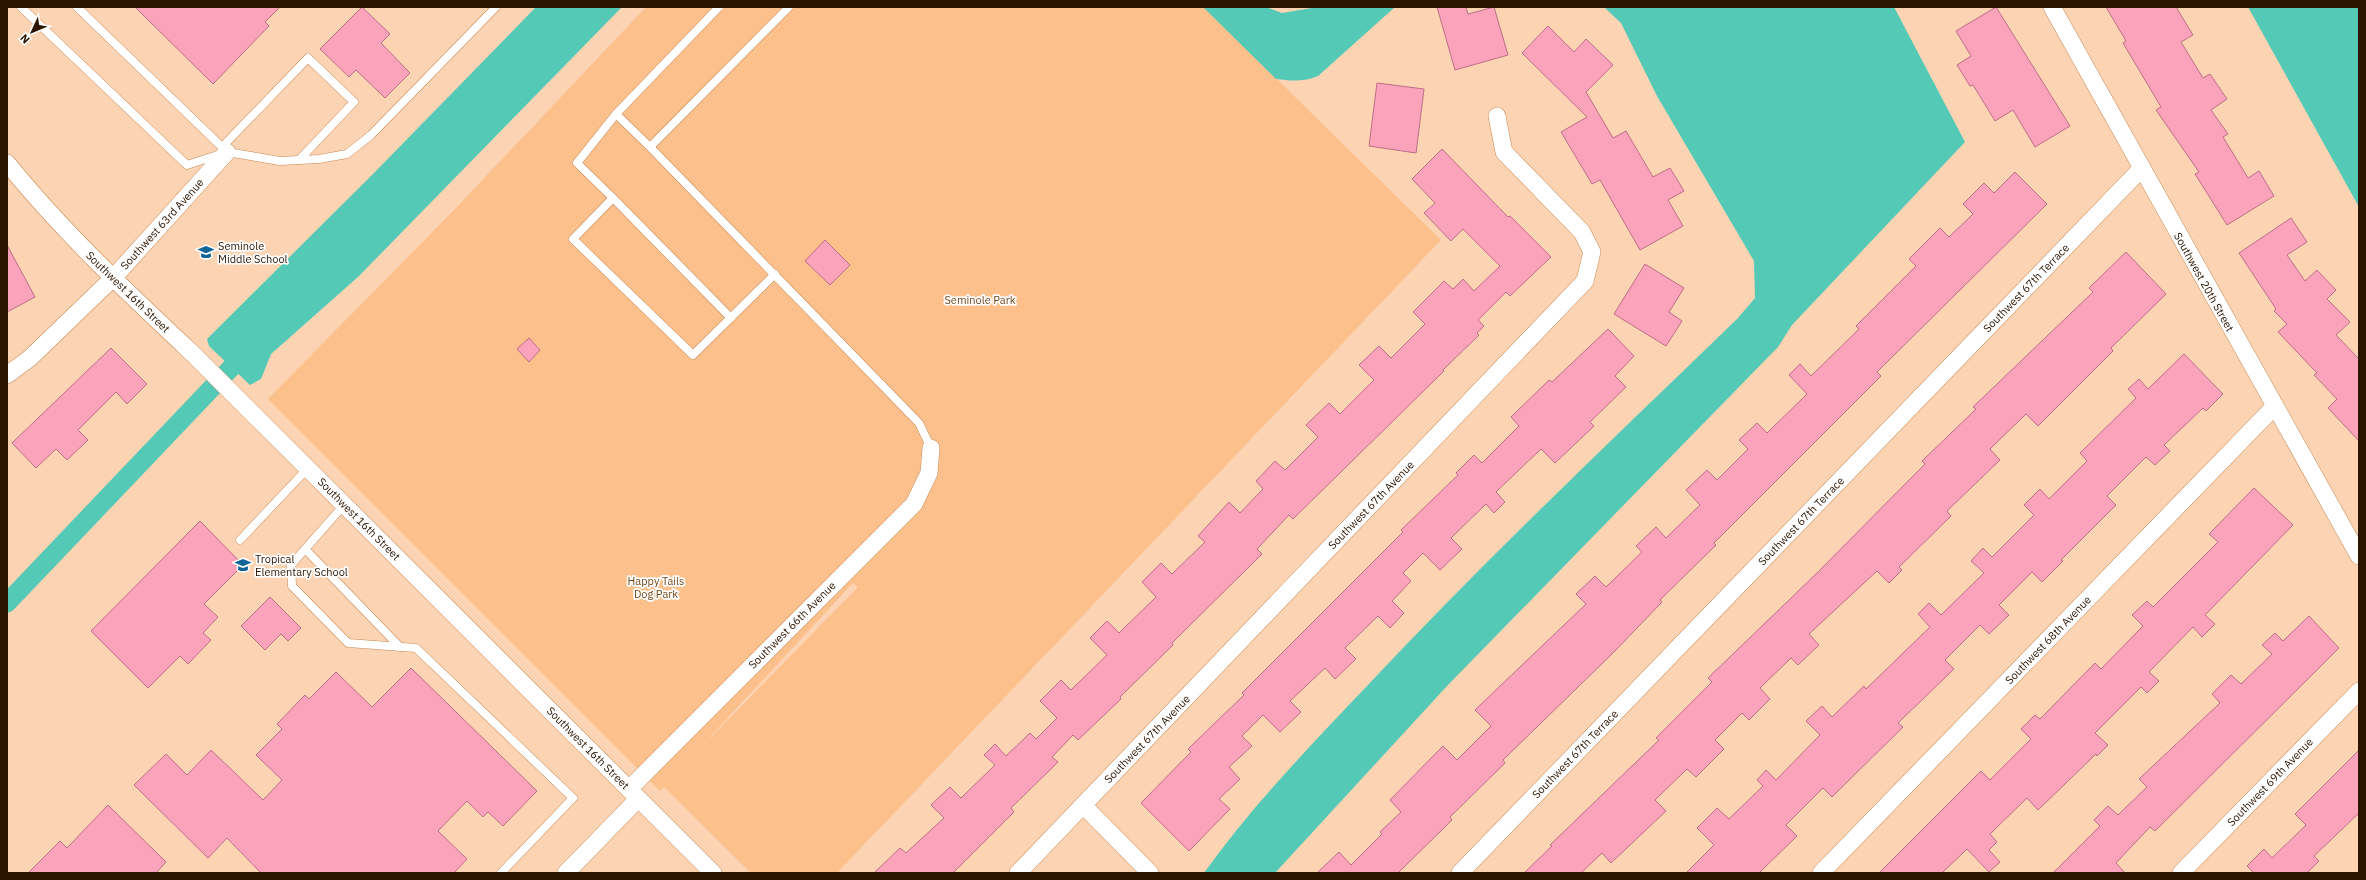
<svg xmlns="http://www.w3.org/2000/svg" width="2366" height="880" font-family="'IBM Plex Sans',sans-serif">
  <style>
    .green { fill: #fcc08c; fill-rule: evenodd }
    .water { fill: #53c9b6 }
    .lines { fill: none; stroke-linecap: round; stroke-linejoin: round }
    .canal { stroke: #53c9b6; stroke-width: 19 }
    .building { fill: #fca3bc; stroke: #bd6e86 }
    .service-casing { stroke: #c88a53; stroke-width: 9 }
    .minor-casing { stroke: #c88a53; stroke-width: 18 }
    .service { stroke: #fff; stroke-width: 8 }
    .minor { stroke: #fff; stroke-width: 17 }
    .labels { text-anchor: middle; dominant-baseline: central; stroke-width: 3.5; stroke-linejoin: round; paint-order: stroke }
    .street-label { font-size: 11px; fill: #2b1400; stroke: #fefefe }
    .poi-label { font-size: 11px; fill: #2b1400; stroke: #fefefe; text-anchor: start }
    .park-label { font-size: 11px; fill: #73471c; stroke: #fefefe }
  </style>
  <rect width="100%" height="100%" fill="#fcd4b4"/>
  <!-- green -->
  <path class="green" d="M646,7H1203L1441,240L837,873H751L664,787L660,791L268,399L454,210ZM853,583L858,587L710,738V737Z"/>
  <!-- water -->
  <g class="water">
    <polygon points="536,7 622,7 359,276 271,354 261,379 250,385 209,346 207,339 374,173"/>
    <path d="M1203,7H1266L1282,13L1318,7H1395L1318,76C1304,82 1292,81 1276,79Z"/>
    <path d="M1604,7H1894L1965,142L1792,325L1778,347L1447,686L1275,873H1204C1252,806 1310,746 1367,686C1486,559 1613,439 1738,318L1755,298L1754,261L1657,96L1621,23Z"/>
    <polygon points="2248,7 2359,7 2359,207"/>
  </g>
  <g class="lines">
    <!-- canal -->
    <polyline class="canal" points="7,603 249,349"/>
  </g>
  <!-- building -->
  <g class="building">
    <polygon points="135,7 280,7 265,22 269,26 213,84"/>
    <polygon points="362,7 390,34 381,43 410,73 385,98 356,70 349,77 320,49"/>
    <polygon points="1437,7 1466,7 1468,14 1494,7 1508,55 1455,70"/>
    <polygon points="1996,7 2070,126 2035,147 2013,110 1995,121 1973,85 1970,86 1957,65 1971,56 1956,31"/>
    <polygon points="2106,7 2176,7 2193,35 2181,42 2203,78 2210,74 2227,99 2211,110 2228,134 2223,137 2248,178 2259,171 2274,196 2227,225 2195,174 2199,172 2156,110 2161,107 2123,43 2126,41"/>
    <polygon points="1548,26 1574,52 1586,39 1613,65 1586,92 1613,138 1626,131 1653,177 1670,168 1684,191 1668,200 1683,226 1640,250 1600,180 1592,184 1561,132 1587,117 1522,53"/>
    <polygon points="1377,83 1424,89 1416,153 1369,146"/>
    <polygon points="1442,149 1508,217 1510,216 1551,257 1510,296 1506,292 1478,320 1484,326 1477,333 1479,335 1443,370 1444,371 1293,519 1289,515 1257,549 1262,554 1172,643 1173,645 1120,697 1121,699 1078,740 1073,735 1052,757 1058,762 1011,808 1014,812 953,873 874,873 900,848 906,853 944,818 931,805 950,787 961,798 995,765 984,755 995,744 1006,756 1030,733 1036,739 1057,718 1040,701 1061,680 1071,690 1107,655 1090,638 1107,621 1119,633 1156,597 1142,582 1161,563 1172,574 1205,542 1198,536 1229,502 1240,513 1263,489 1256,481 1275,461 1285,470 1318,437 1306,425 1329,403 1340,414 1374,380 1359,365 1379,346 1391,358 1425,324 1413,312 1444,281 1453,289 1463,279 1474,291 1500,266 1463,229 1451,241 1424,213 1435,203 1412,179"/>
    <polygon points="2015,172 2047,204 1877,372 1881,376 1714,543 1716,545 1660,600 1662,602 1613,653 1503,760 1505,763 1450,817 1452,820 1398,873 1317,873 1339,852 1351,865 1382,834 1380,832 1401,812 1390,800 1443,746 1457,760 1491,726 1475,710 1586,604 1576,594 1595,576 1606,587 1642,552 1636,546 1656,527 1666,538 1700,505 1686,490 1707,470 1717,480 1748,449 1739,440 1757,423 1767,433 1807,394 1789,375 1800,364 1811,376 1859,329 1856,326 1916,266 1909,259 1940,228 1949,237 1973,214 1963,204 1984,183 1994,193"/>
    <polygon points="2291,218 2307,242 2287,255 2305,281 2317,270 2336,290 2327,299 2350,322 2336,335 2359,359 2359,441 2328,408 2337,399 2314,375 2317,373 2278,332 2287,324 2274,311 2276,309 2239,253"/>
    <polygon points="825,240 850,265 830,285 805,261"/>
    <polygon points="7,245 35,297 7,312"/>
    <polygon points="2126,252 2166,294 2111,348 2113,351 2038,426 2026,414 1990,449 2000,460 1947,511 1951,516 1899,567 1902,570 1889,583 1877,571 1809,634 1819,645 1798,665 1791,658 1760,688 1770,699 1749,720 1742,713 1715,740 1724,749 1696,777 1687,769 1655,800 1666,811 1611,863 1602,853 1581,873 1524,873 1552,846 1550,845 1659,740 1656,738 1712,682 1708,678 1816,574 1925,464 1922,461 1976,409 1973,407 2093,292 2089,288"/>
    <polygon points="1645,264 1684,288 1669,312 1682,321 1666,346 1614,314"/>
    <polygon points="1608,329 1634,356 1615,376 1626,387 1590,422 1594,426 1555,463 1541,449 1496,492 1505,502 1494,513 1486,504 1451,538 1462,549 1440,570 1423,553 1403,573 1411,581 1392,601 1404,613 1390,628 1378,616 1345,648 1356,659 1335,679 1325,668 1290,701 1301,712 1280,732 1263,715 1242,736 1252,746 1229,767 1240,779 1219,799 1230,809 1189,851 1141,803 1191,752 1188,749 1244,695 1242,693 1403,532 1401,530 1458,475 1456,473 1474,455 1482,463 1519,426 1511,417 1549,380 1552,382"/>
    <polygon points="529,338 540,350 529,362 517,349"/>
    <polygon points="111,348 147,384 127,404 116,392 78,430 88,440 67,460 56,449 36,468 12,443"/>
    <polygon points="2184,354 2223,394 2206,411 2203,408 2164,445 2170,451 2155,465 2146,457 2107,496 2116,505 2061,560 2063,561 2042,582 2032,572 1999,605 2009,615 1989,634 1980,625 1945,660 1954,669 1898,723 1903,727 1832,797 1823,788 1786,825 1797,836 1759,873 1686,873 1714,845 1697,828 1717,808 1729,819 1763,786 1757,780 1766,770 1776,780 1820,735 1806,721 1822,706 1832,717 1864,686 1866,689 1930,627 1918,614 1929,603 1941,615 1984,573 1971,561 1983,548 1992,557 2034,515 2024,505 2040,489 2049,499 2087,461 2080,453 2136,398 2128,389 2139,379 2148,389"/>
    <polygon points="2254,488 2293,525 2205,615 2215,624 2202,637 2193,627 2149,672 2159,681 2147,693 2141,687 2095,733 2108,745 2097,756 2096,754 2038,810 2027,798 1990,834 1997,842 1989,850 2000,862 1989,872 1967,849 1942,873 1879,873 1981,771 1990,780 2031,739 2021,729 2035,715 2040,719 2095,663 2101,669 2143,626 2132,615 2147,601 2153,607 2218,542 2209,534"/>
    <polygon points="200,521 243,565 204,604 218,617 203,633 211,640 188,664 180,656 148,688 91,631"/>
    <polygon points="270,597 301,628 288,641 281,634 265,650 241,626"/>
    <polygon points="2309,616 2339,648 2155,831 2150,827 2116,863 2125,873 2053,873 2100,826 2094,820 2108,806 2118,815 2147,787 2139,779 2220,703 2212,694 2231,675 2241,684 2272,654 2262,645 2275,633 2283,641"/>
    <polygon points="411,668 537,791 503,826 488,812 483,817 467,801 438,831 467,859 454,873 261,873 227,838 208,858 134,785 166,754 187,775 211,750 263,800 282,780 256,755 282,729 277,724 305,695 309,699 336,672 372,707"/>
    <polygon points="2359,750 2359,813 2314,856 2319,861 2307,873 2254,873 2247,866 2264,849 2272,858 2306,825 2295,814"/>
    <polygon points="108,805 166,862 156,873 28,873 60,841 67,848"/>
  </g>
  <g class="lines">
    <defs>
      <g id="service">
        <polyline points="21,7 187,165 227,152 280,161 319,159 347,154 371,135 496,7"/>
        <polyline points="77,7 225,150"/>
        <polyline points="719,7 616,114 650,147 919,423 931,448"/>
        <polyline points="616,114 577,163 613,198 573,239 693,355 775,274"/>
        <polyline points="222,147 308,58 354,102 299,160"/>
        <polyline points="650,147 789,7"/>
        <polyline points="613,198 731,318"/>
        <polyline points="344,505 291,565 292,586 348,643 416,648 573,798 501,873"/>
        <polyline points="240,540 308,468"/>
        <polyline points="305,549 400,647"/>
      </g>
      <g id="minor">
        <polyline points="2052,7 2359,556"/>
        <path d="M7,163C63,232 128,293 192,353L713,873"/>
        <polyline points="7,375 30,358 113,278 227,152"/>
        <polyline points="629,789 914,504 929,473 931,448"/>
        <polyline points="1084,806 1150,873"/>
        <polyline points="566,873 638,799"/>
        <polyline points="1018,873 1585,281 1592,252 1582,232 1504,152 1497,116"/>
        <polyline points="1460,873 2141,169"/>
        <polyline points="1821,873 2274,407"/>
        <polyline points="2181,873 2359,691"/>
      </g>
    </defs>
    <!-- service casing -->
    <use href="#service" class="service-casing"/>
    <!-- minor casing -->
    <use href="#minor" class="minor-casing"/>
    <!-- service -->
    <use href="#service" class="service"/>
    <!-- minor -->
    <use href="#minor" class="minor"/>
  </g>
  <!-- icons -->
  <defs>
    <symbol id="school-bare" viewBox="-9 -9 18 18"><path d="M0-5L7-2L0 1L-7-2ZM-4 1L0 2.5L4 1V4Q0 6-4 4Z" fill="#0e6596" stroke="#fefefe" stroke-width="2.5" paint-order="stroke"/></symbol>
  </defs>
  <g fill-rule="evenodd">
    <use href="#school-bare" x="195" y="241" width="22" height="22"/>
    <use href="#school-bare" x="232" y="554" width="22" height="22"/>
  </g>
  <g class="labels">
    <!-- street labels -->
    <g class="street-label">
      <text transform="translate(162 224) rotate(-48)">Southwest 63rd Avenue</text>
      <text transform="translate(2204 282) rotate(61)">Southwest 20th Street</text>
      <text transform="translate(2026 288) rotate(-46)">Southwest 67th Terrace</text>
      <text transform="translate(128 292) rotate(44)">Southwest 16th Street</text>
      <text transform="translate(1371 505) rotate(-46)">Southwest 67th Avenue</text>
      <text transform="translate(359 519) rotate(45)">Southwest 16th Street</text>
      <text transform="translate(1801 521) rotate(-46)">Southwest 67th Terrace</text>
      <text transform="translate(792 625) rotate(-45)">Southwest 66th Avenue</text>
      <text transform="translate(2048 640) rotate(-46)">Southwest 68th Avenue</text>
      <text transform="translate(1147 739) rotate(-46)">Southwest 67th Avenue</text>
      <text transform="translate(588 748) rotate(45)">Southwest 16th Street</text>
      <text transform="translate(1575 754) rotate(-46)">Southwest 67th Terrace</text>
      <text transform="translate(2270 782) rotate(-46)">Southwest 69th Avenue</text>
    </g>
    <!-- poi labels -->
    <g class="poi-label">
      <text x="218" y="246">Seminole<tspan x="218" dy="13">Middle School</tspan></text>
      <text x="255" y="559">Tropical<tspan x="255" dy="13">Elementary School</tspan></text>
    </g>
    <!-- park labels -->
    <g class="park-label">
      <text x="980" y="300">Seminole Park</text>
      <text x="656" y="581">Happy Tails<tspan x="656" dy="13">Dog Park</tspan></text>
    </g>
  </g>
  <!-- border -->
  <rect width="2366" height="880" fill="none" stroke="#2b1400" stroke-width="16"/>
  <!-- north arrow -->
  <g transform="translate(32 32) rotate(226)" stroke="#fefefe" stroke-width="3" paint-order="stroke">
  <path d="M0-3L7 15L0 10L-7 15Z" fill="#2b1400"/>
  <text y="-6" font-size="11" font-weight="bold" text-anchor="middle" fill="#2b1400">N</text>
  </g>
</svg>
